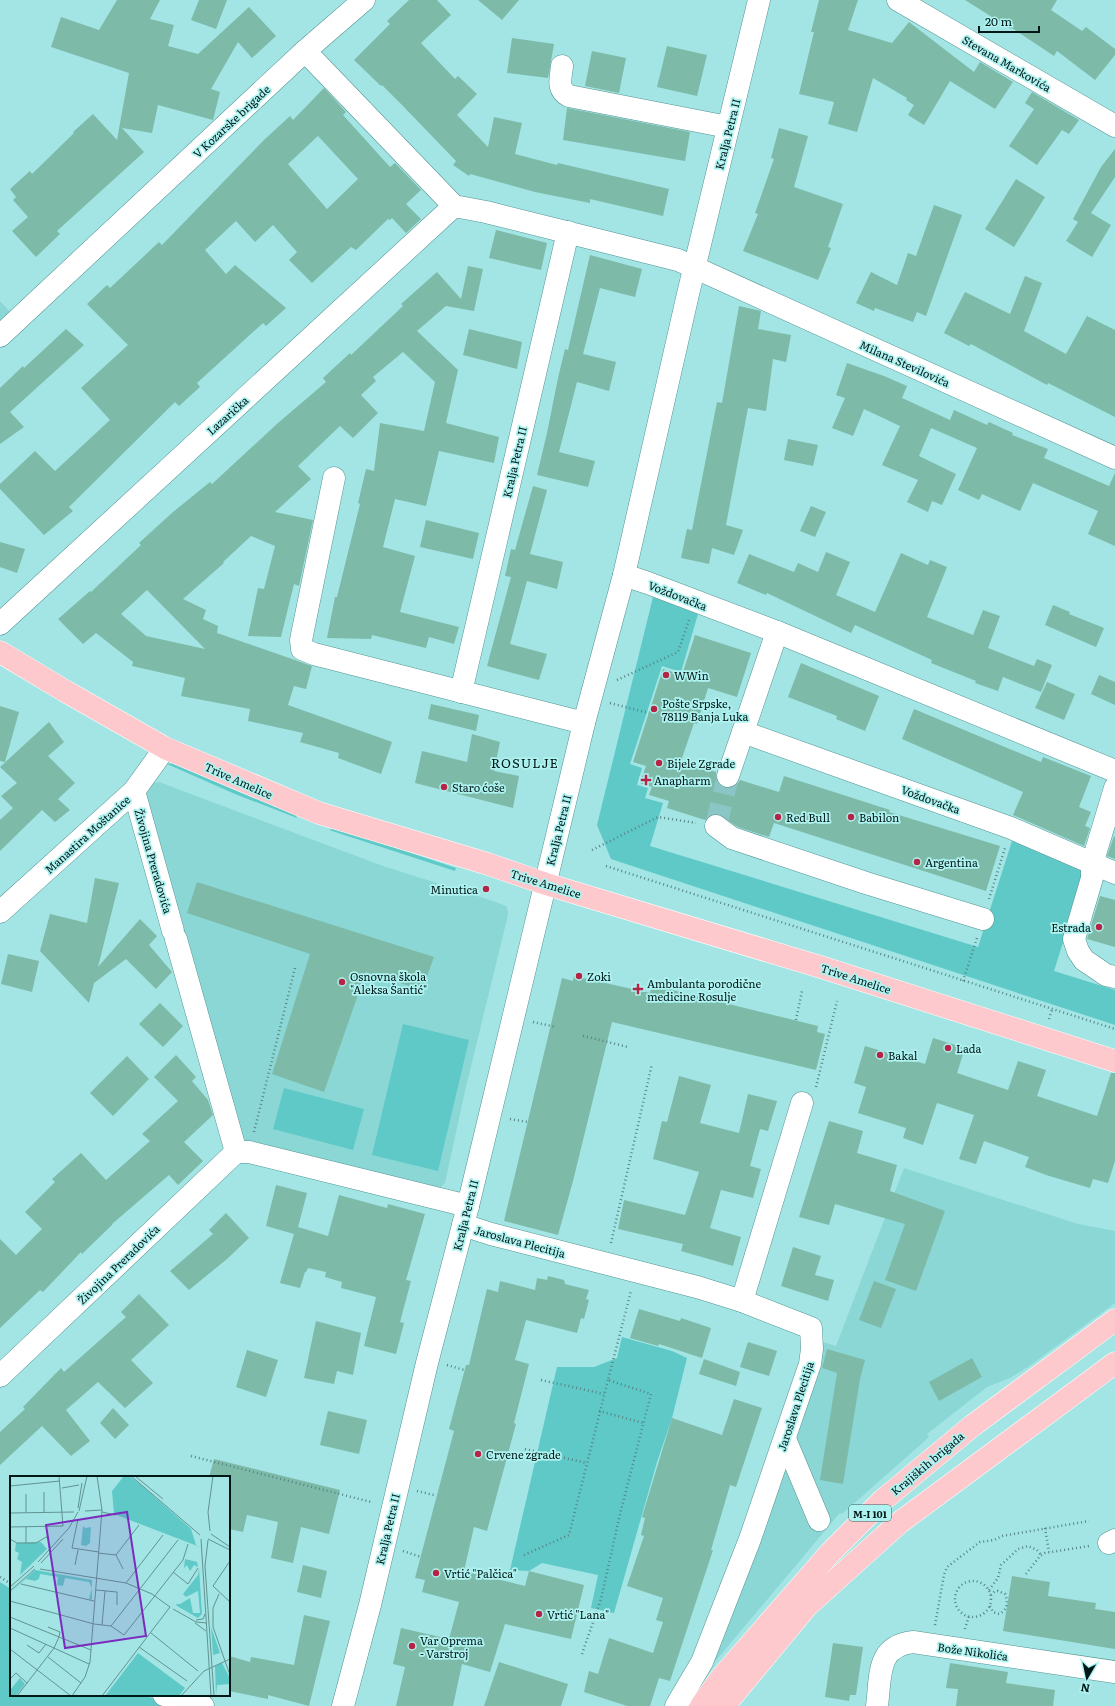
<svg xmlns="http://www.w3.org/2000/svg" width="1115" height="1706" font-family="Literata,serif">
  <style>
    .built { fill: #8bd7d6 }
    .green { fill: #5fc9c7 }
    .building { fill: #7ebaa8; fill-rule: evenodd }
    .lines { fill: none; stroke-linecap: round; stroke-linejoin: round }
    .minor-tunnel { stroke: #8ac6c5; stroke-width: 22; stroke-dasharray: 22 11; stroke-linecap: butt }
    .minor-casing { stroke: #539493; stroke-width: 23 }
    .major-casing { stroke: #fff; stroke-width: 23 }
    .path { stroke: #568584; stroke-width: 2.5; stroke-dasharray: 1 3; stroke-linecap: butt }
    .minor { stroke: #fff; stroke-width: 22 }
    .major { stroke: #fdc9cd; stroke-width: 22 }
    .poi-dot { fill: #b62445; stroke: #aff3f1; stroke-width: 1.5 }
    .labels { text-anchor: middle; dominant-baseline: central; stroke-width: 3.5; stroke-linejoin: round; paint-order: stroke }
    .shield { fill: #aff3f1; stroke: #345958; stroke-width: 1 }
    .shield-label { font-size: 10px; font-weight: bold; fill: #001717 }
    .street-label { font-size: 11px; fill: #001717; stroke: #aff3f1 }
    .poi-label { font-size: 11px; fill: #001717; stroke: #aff3f1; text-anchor: start }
    .quarter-label { font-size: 13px; letter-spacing: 1px; fill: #001717; stroke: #aff3f1 }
    .inset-road { fill: none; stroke: #619392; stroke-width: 1 }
    .view { fill: #7b2cbf; fill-opacity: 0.15; stroke: #7b2cbf; stroke-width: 2 }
    .inset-edge { fill: none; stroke: #001717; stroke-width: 2 }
  </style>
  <rect width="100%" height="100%" fill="#a2e5e4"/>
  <!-- built -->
  <g class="built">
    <polygon points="0,301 14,316 0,329"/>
    <polygon points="159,782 383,866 493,901 506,906 508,911 508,915 465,1091 445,1183 441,1187 435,1188 242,1140 142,799 149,783"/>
    <polygon points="904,1168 1078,1224 1115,1231 1115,1303 1028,1367 1010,1378 987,1387 927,1434 929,1436 927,1439 843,1513 839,1514 708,1670 819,1341 836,1346"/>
  </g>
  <!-- green -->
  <g class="green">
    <polygon points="653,597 698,614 681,672 662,666 630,764 642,768 637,785 648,788 645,798 663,803 650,846 978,947 1012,841 1087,867 1054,971 1115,990 1115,1025 611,859 597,825"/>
    <polygon points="174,763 295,814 297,818 235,794 167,764"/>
    <polygon points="336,828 456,868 455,871 329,830"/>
    <polygon points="403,1024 469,1040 438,1171 372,1155"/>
    <polygon points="284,1088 364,1109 353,1150 273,1129"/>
    <polygon points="622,1337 672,1351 687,1358 672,1418 657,1462 614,1613 591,1608 598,1575 542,1563 529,1571 510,1570 557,1367 594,1367 617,1358"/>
    <polygon points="0,1582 11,1589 11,1695 143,1695 175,1705 174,1706 0,1706"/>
  </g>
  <!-- building -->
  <g class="building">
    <polygon points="117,0 160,0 150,19 174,25 168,46 198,54 249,7 276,36 252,58 238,42 211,89 220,92 213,120 158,105 152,133 122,128 144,152 57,231 60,234 36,257 12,231 28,217 13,200 16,197 10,189 30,171 32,174 74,133 73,132 93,114 117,140 129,73 51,47 61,17 99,30"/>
    <polygon points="199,0 227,0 216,29 191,20"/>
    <polygon points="409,0 437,0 451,15 421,43 455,79 458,76 477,94 457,115 488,147 494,117 522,123 515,154 557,165 558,163 669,189 663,216 590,199 590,203 535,192 470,174 469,176 453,165 456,161 402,105 382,85 381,86 354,60 390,24 387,21"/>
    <polygon points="478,0 519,0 502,20"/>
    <polygon points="819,0 858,0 848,30 892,43 909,22 974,72 980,62 1013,82 995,109 950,81 924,125 908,115 914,105 906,100 907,98 873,78 857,132 828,124 834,102 799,94 814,32 811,32"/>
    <polygon points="965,0 1057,0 1051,10 1082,31 1086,27 1115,49 1115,55 1095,80 1057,51 1054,56 1012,28 1011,29"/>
    <polygon points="512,38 554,44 548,78 507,73"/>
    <polygon points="667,46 707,55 697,96 657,87"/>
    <polygon points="592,51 626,58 619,93 585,86"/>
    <path d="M324,88L346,112L343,115L390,167L395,163L421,190L406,204L421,219L406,233L392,218L390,220L388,219L356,250L351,247L312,283L289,260L297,252L273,225L255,242L236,221L205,250L226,274L235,265L286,308L266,326L263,323L197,383L200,387L179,406L175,402L69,507L73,511L44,535L0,489V484L35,451L55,471L110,420L81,388L128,345L87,304L107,285L110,288L159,242L162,245L264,140L290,116L293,120ZM318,136L358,179L327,209L288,164Z"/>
    <polygon points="1032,92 1079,120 1069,134 1062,130 1037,165 1009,146 1034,109 1025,103"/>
    <polygon points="567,108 690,132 685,161 563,140"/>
    <polygon points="779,128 808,136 794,187 843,204 828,247 831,248 818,280 743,251 758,214 755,213 774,159 771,158"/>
    <polygon points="1115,149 1115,177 1091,213 1111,225 1092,257 1066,241 1078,222 1073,219 1101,167"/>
    <polygon points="1016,179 1045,197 1014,247 985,229"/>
    <polygon points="934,205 962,215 926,316 917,312 913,322 875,308 874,311 856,303 871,272 897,285 908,253 916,256"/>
    <polygon points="496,230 547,243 541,270 489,258"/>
    <polygon points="590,255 642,269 635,297 600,288 583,354 616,362 609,391 577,382 559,452 595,461 588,487 537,475 547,433 558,378 565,349 568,350"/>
    <path d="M468,266L483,269L474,311L446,306L417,331L458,370L446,423L499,437L494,463L439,451L426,506L395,499L383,547L415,556L400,612L459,627L454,644L429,637L426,648L372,635L371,639L327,638L335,597H337L360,504L358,503L366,469L374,471L380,423L424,431L435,382L403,352L373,377L376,381L361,395L378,413L353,438L340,426L298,466L311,479L275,512L313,520L299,586L294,584L281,637L248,636L258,588L264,589L275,546L251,536L223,562L224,563L183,599L206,610L203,619L218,626L217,633L312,666L306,689L294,686L288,705L392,742L381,774L338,758L339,753L300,742L303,733L248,721L250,709L181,696L185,678L132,666L133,662L96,633L83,644L58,619L90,591L91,592L141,545L139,543L173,512L210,482L212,484L278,423L326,382L323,378L350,353L351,355L403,306L401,304L437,272L461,299ZM147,590L205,649L146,636L121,614Z"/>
    <polygon points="1025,276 1042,283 1024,331 1066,354 1087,316 1115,330 1115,417 1048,383 1047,385 971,344 969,346 944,333 965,292 1010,314"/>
    <polygon points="739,306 761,311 758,329 791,335 786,362 773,359 766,411 748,408 726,525 743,530 734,555 712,548 709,564 681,558 687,529 692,530 717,402 722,403"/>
    <polygon points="66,329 84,345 10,412 24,427 0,444 0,388 23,366 24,368"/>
    <polygon points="469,329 522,342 517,369 463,355"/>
    <polygon points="847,363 884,376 907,386 902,398 950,420 954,410 987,425 989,422 1013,433 1012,435 1048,449 1044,458 1109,486 1115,473 1115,546 1088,534 1098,511 1033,483 1020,511 982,494 979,500 958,490 977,448 931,428 919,456 956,474 942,505 932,501 928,512 907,502 918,480 882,465 900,426 864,409 853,436 832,428 845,398 836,395"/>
    <polygon points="788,439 818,445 813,466 784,460"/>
    <polygon points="533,486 547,490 530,554 563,562 557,589 527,581 510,644 547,654 539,680 487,666 511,577 505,576 511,549 515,550"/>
    <polygon points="811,506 826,512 815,537 800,531"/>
    <polygon points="426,520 479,533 473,559 420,547"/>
    <polygon points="0,542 25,549 17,573 0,567"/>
    <polygon points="826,552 850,562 836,595 875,612 901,553 928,565 930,560 947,567 927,617 973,635 983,610 1000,616 988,648 1034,666 1037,659 1052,665 1041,692 1003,677 998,691 975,683 976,681 931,663 932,660 855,625 851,633 767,593 766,595 737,583 749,554 794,572 798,563 818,572"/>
    <polygon points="1053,605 1070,612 1069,614 1104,628 1096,647 1045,625"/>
    <polygon points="695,635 751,653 737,697 708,688 697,724 694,723 681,761 716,772 716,778 718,784 724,788 731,788 736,786 740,780 779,792 784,776 890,810 889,812 1000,846 986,891 774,823 769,837 738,827 718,814 711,815 705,820 667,808 669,801 649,795 652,787 640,783 646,766 633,762 663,669 682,675"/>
    <polygon points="801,663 879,696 865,731 836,719 837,716 788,697"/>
    <polygon points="1099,675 1115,682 1115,705 1091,694"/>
    <polygon points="1047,682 1075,694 1064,720 1035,708"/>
    <polygon points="431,704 479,715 476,731 428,719"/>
    <polygon points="0,706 19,712 5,762 0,761"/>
    <polygon points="914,709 1041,762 1043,757 1091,776 1079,807 1091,812 1085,826 1090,828 1084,846 1013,815 1023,792 902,739"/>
    <polygon points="49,722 64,742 48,756 75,783 58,799 70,810 55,822 42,810 0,851 0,820 13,808 1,796 17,783 0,767"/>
    <polygon points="472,734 500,742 494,771 519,776 513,808 415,783 422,751 467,762"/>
    <polygon points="1114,836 1115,837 1115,859 1107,856"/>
    <polygon points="95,878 119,883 98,967 140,919 157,936 149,945 172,972 156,989 126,959 94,983 89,1003 40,951 50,914 87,923"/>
    <polygon points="197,882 434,957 422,990 366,972 324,1092 272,1074 310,954 187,913"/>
    <polygon points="1100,896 1115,900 1115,947 1087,939"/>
    <polygon points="8,954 39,961 32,992 1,984"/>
    <polygon points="574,976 650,993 652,985 818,1026 817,1032 825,1034 816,1070 612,1022 573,1181 558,1235 504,1221 562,978 573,981"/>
    <polygon points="160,1003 183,1026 163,1047 139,1024"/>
    <polygon points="933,1038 965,1048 957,1073 1008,1090 1018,1061 1046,1070 1037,1096 1097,1116 1111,1073 1115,1073 1115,1161 1108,1183 1093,1179 1090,1188 1046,1175 1025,1167 1029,1157 984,1141 976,1164 959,1159 974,1115 937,1103 923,1145 903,1138 906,1128 858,1113 866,1087 854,1083 865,1046 925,1064"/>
    <polygon points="176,1055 196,1077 192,1081 208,1100 213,1115 184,1142 203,1161 178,1185 169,1175 112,1224 112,1225 82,1254 81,1252 43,1292 40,1290 0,1328 0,1239 16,1255 42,1229 25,1212 55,1182 52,1179 81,1153 106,1180 150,1141 142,1134 178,1101 154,1077"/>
    <polygon points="127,1056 149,1079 113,1116 90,1093"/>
    <polygon points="679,1076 711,1085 700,1123 739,1133 748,1094 777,1101 768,1131 760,1129 750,1166 761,1169 753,1198 721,1190 710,1228 741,1237 733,1266 681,1251 683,1244 618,1229 624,1200 685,1215 699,1172 653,1159 662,1121 667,1122"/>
    <polygon points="829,1121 863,1131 857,1153 897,1165 890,1191 945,1211 916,1291 885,1280 905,1224 835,1204 829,1225 799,1217"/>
    <polygon points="276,1185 307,1193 298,1227 328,1236 339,1195 387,1208 388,1204 425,1214 406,1280 411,1281 400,1322 404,1323 396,1354 364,1346 376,1297 341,1288 342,1282 325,1277 326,1272 308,1268 306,1272 305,1272 300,1288 280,1283 294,1234 266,1226"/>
    <polygon points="226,1213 249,1238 227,1259 189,1290 170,1271 213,1234 209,1230"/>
    <polygon points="793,1247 821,1256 815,1275 834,1280 828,1301 781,1286"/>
    <polygon points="548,1276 564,1280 565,1284 589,1290 586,1299 589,1300 584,1319 581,1318 577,1333 526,1320 515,1360 529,1364 514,1423 516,1424 487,1531 474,1527 464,1571 525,1586 529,1571 584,1585 571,1639 505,1624 490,1672 462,1664 453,1706 396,1706 405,1667 393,1664 401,1628 449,1639 459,1602 422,1592 425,1580 415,1578 454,1431 449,1429 466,1365 469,1365 487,1289 498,1292 500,1281 535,1290 537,1278 547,1280"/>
    <polygon points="874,1281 896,1289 881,1328 859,1320"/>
    <polygon points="139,1294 169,1325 131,1360 153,1383 125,1408 98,1382 66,1410 90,1441 71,1456 42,1426 0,1465 0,1432 25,1409 23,1407 61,1368 64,1372 126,1317 121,1312"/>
    <polygon points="639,1309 680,1321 681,1318 711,1328 702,1358 659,1344 658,1346 630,1338"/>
    <polygon points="316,1321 361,1333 353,1375 337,1371 334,1384 304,1378"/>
    <polygon points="748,1342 777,1351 769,1376 740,1367"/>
    <polygon points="827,1349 865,1360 860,1379 843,1484 820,1480 837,1373 822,1368"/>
    <polygon points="247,1350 278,1360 266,1397 236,1387"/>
    <polygon points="972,1358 982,1377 939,1401 929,1382"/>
    <polygon points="704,1359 740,1372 736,1386 699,1374"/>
    <polygon points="734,1399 762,1408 736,1487 730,1485 711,1550 713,1550 670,1681 659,1678 650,1706 627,1706 584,1692 589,1671 598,1674 609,1638 653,1653 663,1622 656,1620 663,1598 627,1586 644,1536 641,1535 645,1518 642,1517 672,1418 722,1435"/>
    <polygon points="113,1408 129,1425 115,1439 100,1423"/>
    <polygon points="328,1411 367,1420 359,1454 320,1445"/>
    <polygon points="214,1459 340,1490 329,1534 301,1527 293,1563 271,1558 278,1522 247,1515 243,1532 229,1529 229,1477 209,1477"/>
    <polygon points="303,1565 327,1571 321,1598 297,1592"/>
    <polygon points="1012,1576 1050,1582 1048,1596 1096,1603 1095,1609 1115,1612 1115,1649 1003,1631"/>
    <polygon points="304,1615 330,1621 309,1706 268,1695 268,1699 229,1691 229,1656 250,1662 251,1657 294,1665"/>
    <polygon points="833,1643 863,1647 856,1695 850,1695 849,1701 825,1697"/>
    <polygon points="499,1662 568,1684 561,1706 484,1706"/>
    <polygon points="950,1663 1008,1672 1006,1683 1055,1690 1053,1706 956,1706 958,1689 946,1688"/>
  </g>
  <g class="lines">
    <!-- minor-tunnel -->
    <polyline class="minor-tunnel" points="716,826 728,776"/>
    <defs>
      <g id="minor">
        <polyline points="898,0 1115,126"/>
        <polyline points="305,51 364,0"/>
        <path d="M562,66C561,78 556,89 569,96L728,127"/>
        <polyline points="454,206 486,212 678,260 1115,458"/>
        <polyline points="0,336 305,51 454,206"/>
        <polyline points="334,478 301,640 302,649 314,654 584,723"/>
        <polyline points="624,575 648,583 777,632 1115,771"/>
        <polyline points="0,624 454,206"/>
        <polyline points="777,632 743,732 1011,828 1115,873"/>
        <polyline points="461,692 568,232"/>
        <polyline points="728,776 743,732"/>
        <polyline points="1115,788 1092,864 1092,878 1074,939 1078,951 1084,960 1106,975 1115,977"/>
        <polyline points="134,791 173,931"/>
        <polyline points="716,826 732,838 866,883 983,919"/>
        <polyline points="0,912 134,791 165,748"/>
        <polyline points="176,939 236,1152"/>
        <polyline points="463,1225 491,1234 697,1287 742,1301 811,1328 812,1349 810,1364 750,1539 702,1662 676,1706"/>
        <polyline points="742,1301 802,1103"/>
        <polyline points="0,1376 236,1152 249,1152 468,1206"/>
        <polyline points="785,1439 819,1520"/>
        <polyline points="1109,1543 1115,1540"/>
        <polyline points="164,1695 203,1706"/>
        <polyline points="343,1706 370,1605 427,1363 468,1206 584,723 624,575 688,294 759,0"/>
        <path d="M877,1706C881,1676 876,1646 913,1642L1115,1672"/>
      </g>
      <g id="major">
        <polyline points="0,652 65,691 165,748 319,813 488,864 546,884 824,968 1115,1061"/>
        <polyline points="701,1706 721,1678 830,1553 883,1500 972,1426 1115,1320"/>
        <polyline points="724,1706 807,1606 899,1523 1115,1363"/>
      </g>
    </defs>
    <!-- minor casing -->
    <use href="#minor" class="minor-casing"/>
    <!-- major casing -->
    <use href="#major" class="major-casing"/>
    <!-- path -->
    <g class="path">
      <polyline points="617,680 678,652 689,620"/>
      <polyline points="610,703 649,713"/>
      <polyline points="592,850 658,817 696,823"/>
      <polyline points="606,866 1115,1029"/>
      <polyline points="989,899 1005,848"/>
      <polyline points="963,981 977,938"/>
      <polyline points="1049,1019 1052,1010"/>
      <polyline points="796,1020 802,991"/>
      <polyline points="533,1022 556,1027"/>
      <polyline points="583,1036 628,1047"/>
      <polyline points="816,1087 837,1001"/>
      <polyline points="510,1119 528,1122"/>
      <polyline points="254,1132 295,968"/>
      <polyline points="611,1243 652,1064"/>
      <polyline points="447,1365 464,1370"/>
      <polyline points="541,1380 604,1394"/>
      <polyline points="599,1411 643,1423"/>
      <polyline points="525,1449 587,1463"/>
      <polyline points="191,1456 371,1502"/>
      <polyline points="417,1491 434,1495"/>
      <polyline points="1045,1528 1049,1552"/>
      <polyline points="403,1551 421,1557"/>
      <polyline points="524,1555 569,1535 608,1380"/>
      <polyline points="1026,1574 1040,1556 1045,1553 1089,1546"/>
      <polyline points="0,1577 11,1584"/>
      <circle cx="973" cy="1599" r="18"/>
      <polyline points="989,1590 998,1578 1001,1565 1018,1549 1028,1546 1037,1550 1041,1555"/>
      <path d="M990,1606L993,1612L999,1614C1008,1610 1008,1602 1005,1594L998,1591H995L991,1595"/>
      <polyline points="935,1625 944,1575 947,1567 980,1542 994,1540 1002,1536 1089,1521"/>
      <polyline points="965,1629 969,1616"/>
      <polyline points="582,1654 601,1599 620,1514 651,1394 608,1380 631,1291"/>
    </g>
    <!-- minor -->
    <use href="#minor" class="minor"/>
    <!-- major -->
    <use href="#major" class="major"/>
  </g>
  <!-- markers -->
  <g class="poi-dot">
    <circle cx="666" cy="675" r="4"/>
    <circle cx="654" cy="709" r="4"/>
    <circle cx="659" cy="763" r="4"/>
    <path d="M644 774h4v4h4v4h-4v4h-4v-4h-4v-4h4z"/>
    <circle cx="444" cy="787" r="4"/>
    <circle cx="778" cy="817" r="4"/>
    <circle cx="851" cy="817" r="4"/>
    <circle cx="917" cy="862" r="4"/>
    <circle cx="486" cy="889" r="4"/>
    <circle cx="1099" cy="927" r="4"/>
    <circle cx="579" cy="976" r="4"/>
    <circle cx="342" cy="982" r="4"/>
    <path d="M636 983h4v4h4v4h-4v4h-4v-4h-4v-4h4z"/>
    <circle cx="948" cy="1048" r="4"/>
    <circle cx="880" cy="1055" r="4"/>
    <circle cx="478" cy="1454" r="4"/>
    <circle cx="436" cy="1573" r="4"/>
    <circle cx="539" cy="1614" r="4"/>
    <circle cx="412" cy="1646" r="4"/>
  </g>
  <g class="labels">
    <!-- shield labels -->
    <rect class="shield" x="849" y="1505" width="42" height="16" rx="3"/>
    <g class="shield-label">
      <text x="870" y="1513">M-I 101</text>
    </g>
    <!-- street labels -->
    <g class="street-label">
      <text transform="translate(1007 63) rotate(30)">Stevana Markovića</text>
      <text transform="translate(231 121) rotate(-43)">V Kozarske brigade</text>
      <text transform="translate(727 134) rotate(-76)">Kralja Petra II</text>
      <text transform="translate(905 363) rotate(24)">Milana Stevilovića</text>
      <text transform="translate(227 415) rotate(-42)">Lazarička</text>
      <text transform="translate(514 462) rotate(-77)">Kralja Petra II</text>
      <text transform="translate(678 595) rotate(21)">Voždovačka</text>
      <text transform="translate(239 780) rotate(24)">Trive Amelice</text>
      <text transform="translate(931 799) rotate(20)">Voždovačka</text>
      <text transform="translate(558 830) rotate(-76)">Kralja Petra II</text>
      <text transform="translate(87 834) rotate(-42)">Manastira Moštanice</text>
      <text transform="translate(154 861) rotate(74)">Živojina Preradovića</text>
      <text transform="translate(546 883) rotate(17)">Trive Amelice</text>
      <text transform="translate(856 978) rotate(18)">Trive Amelice</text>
      <text transform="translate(465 1215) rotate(-76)">Kralja Petra II</text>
      <text transform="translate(520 1241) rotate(15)">Jaroslava Plecitija</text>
      <text transform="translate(118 1264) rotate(-44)">Živojina Preradovića</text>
      <text transform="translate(795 1406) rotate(-72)">Jaroslava Plecitija</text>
      <text transform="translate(927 1463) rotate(-40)">Krajiških brigada</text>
      <text transform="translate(387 1529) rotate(-77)">Kralja Petra II</text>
      <text transform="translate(973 1651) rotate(8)">Bože Nikolića</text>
    </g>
    <!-- poi labels -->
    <g class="poi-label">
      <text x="674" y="675">WWin</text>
      <text x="662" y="703">Pošte Srpske,<tspan x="662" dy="13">78119 Banja Luka</tspan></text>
      <text x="667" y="763">Bijele Zgrade</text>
      <text x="654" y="780">Anapharm</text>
      <text x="452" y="787">Staro ćoše</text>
      <text x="786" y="817">Red Bull</text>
      <text x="859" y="817">Babilon</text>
      <text x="925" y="862">Argentina</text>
      <text x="478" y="889" text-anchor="end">Minutica</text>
      <text x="1091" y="927" text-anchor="end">Estrada</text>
      <text x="350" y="976">Osnovna škola<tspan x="350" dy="13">"Aleksa Šantić"</tspan></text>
      <text x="587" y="976">Zoki</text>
      <text x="647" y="983">Ambulanta porodične<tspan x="647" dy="13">medicine Rosulje</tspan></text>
      <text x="956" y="1048">Lada</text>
      <text x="888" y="1055">Bakal</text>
      <text x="486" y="1454">Crvene zgrade</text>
      <text x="444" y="1573">Vrtić "Palčica"</text>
      <text x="547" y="1614">Vrtić "Lana"</text>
      <text x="420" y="1640">Var Oprema<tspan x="420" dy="13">- Varstroj</tspan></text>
    </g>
    <!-- quarter labels -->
    <g class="quarter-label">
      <text x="525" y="762">ROSULJE</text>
    </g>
  </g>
  <!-- overview -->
  <g transform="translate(10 1476)">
    <rect width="220" height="220" fill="#a2e5e4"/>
    <path d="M114,0H119L130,8L181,53L186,69L190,71L104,38L102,15ZM73,50L75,52L81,51L80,67L76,70L71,69ZM31,66L37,73L10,99L12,86L7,83L9,77L5,75L6,67ZM175,83L187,86L188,91L184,89L180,95L177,89L174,92ZM189,92L192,138L188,142L167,130L166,128H170L180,122L183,137H190L188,115L176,121L173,118L188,99ZM25,94L82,104V124L79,123L82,112L79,106L55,102L53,110L47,109L48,101L30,98L29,103L25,105L16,103L0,117ZM201,151L210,177L203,179ZM128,177L175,212L169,220H95ZM212,187L220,202V208L207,209L206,220L205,190ZM10,202L15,208L6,220H0V214Z" fill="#5fc9c7"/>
    <path class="inset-road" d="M121,0L190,59M125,0L153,23M0,10L50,5M52,12L69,9M34,16V36M16,18V36M68,32L72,7M69,35L77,0M75,35L92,34M92,36L106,39M0,37L64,36M68,43L62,72L89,76M0,51L53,50L49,0M16,51V67M200,55L198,36L203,0M201,58L220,71M0,63L7,67H26L38,60M191,63L201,220M198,63L220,74M198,64L195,90L204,220M88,77L106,79L129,49M106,79L113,93M220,85L203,110L220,126M28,86L59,52L68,36M31,87L53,63M65,89L68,74M30,93L116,107L142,118L160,131L92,220M163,96L178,108L188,92M116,107L153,59M11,108L84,125M0,111L24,90M86,114L107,116V129M0,115L25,93M209,118L203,132V151L220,199M0,125L84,148L101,150M163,133L186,146L197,147M0,141L81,174M186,144L193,143L195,138M185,147L196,155M92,149L95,115M101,150L114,159L173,84L178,68M101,150L168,64M0,152L79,188M141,157L188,195M17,169L29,177L36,168M129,171L177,205M0,173L61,220M38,181L71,207M0,203L6,197L17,207M7,220L44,172L49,161L50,156L38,151M62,220L75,201L80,186L92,34L87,0M171,220L194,195L220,183"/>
    <path class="view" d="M117,36L136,160L55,172L36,49Z"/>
    <rect width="220" height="220" class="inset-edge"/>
  </g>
  <!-- north arrow -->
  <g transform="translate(1087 1678) rotate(189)" stroke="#aff3f1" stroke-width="3" paint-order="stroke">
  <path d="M0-3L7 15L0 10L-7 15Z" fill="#001717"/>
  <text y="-6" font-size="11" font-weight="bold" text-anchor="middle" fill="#001717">N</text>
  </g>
  <!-- scale -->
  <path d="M979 26v6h60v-6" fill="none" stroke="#001717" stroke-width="2"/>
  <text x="985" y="26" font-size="12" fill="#001717" stroke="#aff3f1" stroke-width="3" paint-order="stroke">20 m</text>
</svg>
